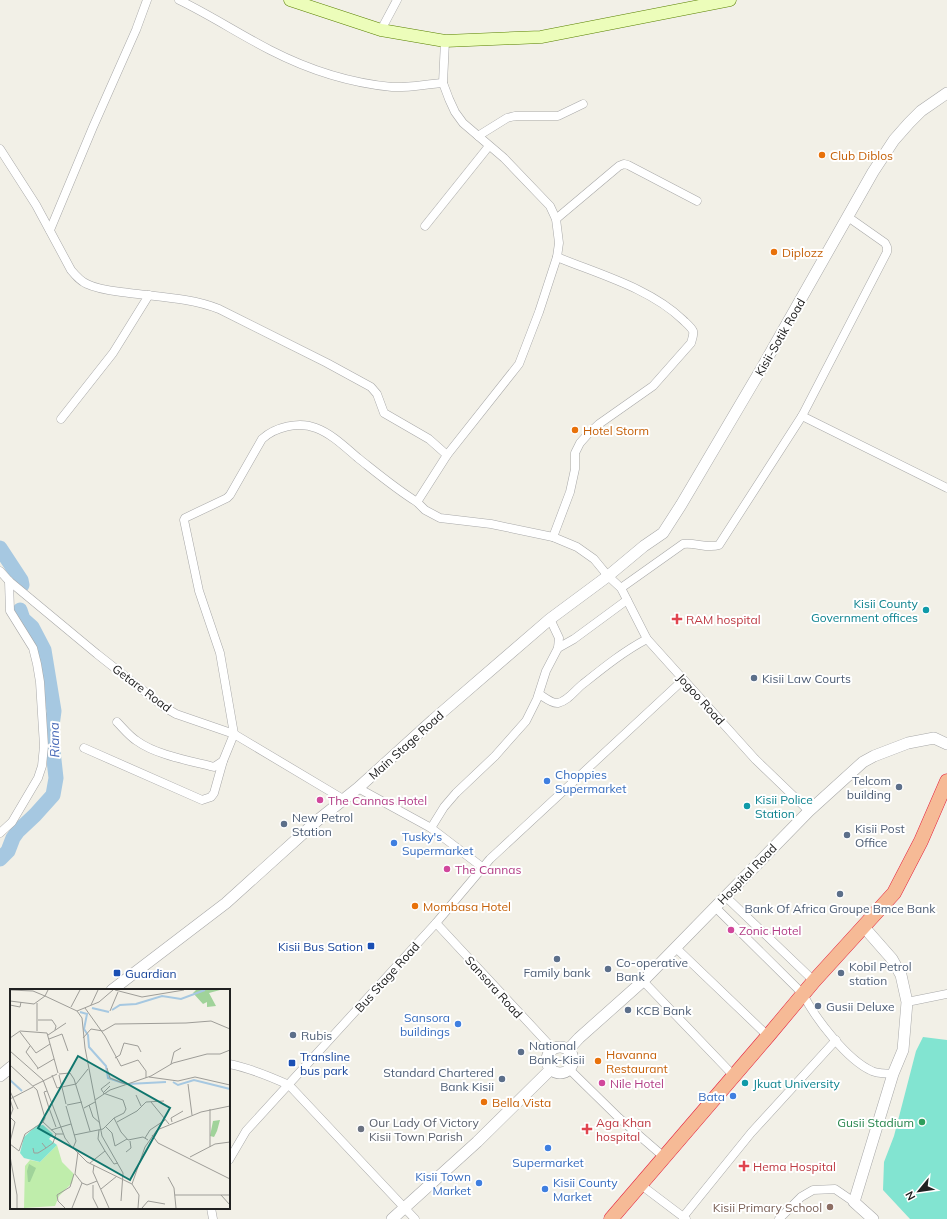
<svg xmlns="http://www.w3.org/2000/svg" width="947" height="1219" font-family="Mulish,sans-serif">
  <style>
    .pitch { fill: #82e4d1 }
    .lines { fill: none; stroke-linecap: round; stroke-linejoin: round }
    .river { stroke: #a6c8e1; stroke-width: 15 }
    .minor-casing { stroke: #a8a8a8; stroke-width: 9 }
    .tertiary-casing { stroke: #a8a8a8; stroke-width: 12 }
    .secondary-casing { stroke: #598000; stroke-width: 13 }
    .trunk-casing { stroke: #e4203d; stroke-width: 15 }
    .minor { stroke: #fff; stroke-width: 8 }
    .tertiary { stroke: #fff; stroke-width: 11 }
    .secondary { stroke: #ecfdba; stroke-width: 12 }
    .trunk { stroke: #f6ba96; stroke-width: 14 }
    .food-dot { fill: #e8710a; stroke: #fff; stroke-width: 1.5 }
    .culture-dot { fill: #0f9aa8; stroke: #fff; stroke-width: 1.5 }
    .health-dot { fill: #e0444e; stroke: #fff; stroke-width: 1.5 }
    .service-dot { fill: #5c6f8a; stroke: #fff; stroke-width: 1.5 }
    .shop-dot { fill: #3f7fe0; stroke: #fff; stroke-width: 1.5 }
    .hotel-dot { fill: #d1479c; stroke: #fff; stroke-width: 1.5 }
    .transit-dot { fill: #1a4fb4; stroke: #fff; stroke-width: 1.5 }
    .leisure-dot { fill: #2e9e5b; stroke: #fff; stroke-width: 1.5 }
    .worship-dot { fill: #6b7280; stroke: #fff; stroke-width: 1.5 }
    .education-dot { fill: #8d6e63; stroke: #fff; stroke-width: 1.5 }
    .labels { text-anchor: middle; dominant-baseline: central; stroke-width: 4; stroke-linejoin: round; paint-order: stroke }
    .food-label { font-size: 12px; fill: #c56008; stroke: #fff; text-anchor: start }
    .street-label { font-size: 12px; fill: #212121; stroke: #fff }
    .culture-label { font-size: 12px; fill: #0d838f; stroke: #fff; text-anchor: start }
    .health-label { font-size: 12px; fill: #be3a42; stroke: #fff; text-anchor: start }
    .service-label { font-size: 12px; fill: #4e5e75; stroke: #fff; text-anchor: start }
    .shop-label { font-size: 12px; fill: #366cbe; stroke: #fff; text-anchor: start }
    .hotel-label { font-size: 12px; fill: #b23c85; stroke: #fff; text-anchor: start }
    .transit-label { font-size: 12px; fill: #164399; stroke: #fff; text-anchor: start }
    .worship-label { font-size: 12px; fill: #5b616d; stroke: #fff; text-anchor: start }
    .leisure-label { font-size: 12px; fill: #27864d; stroke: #fff; text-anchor: end }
    .education-label { font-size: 12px; fill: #785e54; stroke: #fff; text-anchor: end }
    .water-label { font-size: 13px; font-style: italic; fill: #4769b7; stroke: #fff }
    .inset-river { fill: none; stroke: #a6c8e1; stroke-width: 2 }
    .inset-road { fill: none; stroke: #9e9d98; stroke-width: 1 }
    .view { fill: #0f766e; fill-opacity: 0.15; stroke: #0f766e; stroke-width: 2 }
    .inset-edge { fill: none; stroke: #212121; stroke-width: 2 }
  </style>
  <rect width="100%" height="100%" fill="#f2f0e7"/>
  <!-- pitch -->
  <polygon class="pitch" points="923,1037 947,1040 947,1219 910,1219 883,1190 884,1162 894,1136 916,1051"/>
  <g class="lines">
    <!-- river -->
    <g class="river">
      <polyline points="0,548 21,580 22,585"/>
      <polyline points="0,859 8,851 13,838 18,831 35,815 53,795 56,778 51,733 54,711 44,650 32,627 23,619 20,610"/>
    </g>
    <defs>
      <g id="minor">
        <path d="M179,0C210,15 239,34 270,50C307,69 350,83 392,87C409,88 426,84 443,83"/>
        <polyline points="381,30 397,0"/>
        <polyline points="445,41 443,83 449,99 455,112 463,123 504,158 550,206 556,219 559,243 557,257 539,312 519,364 447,455 417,502 425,510 440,518 491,524 553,537 577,547 594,559 608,576 621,588 647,639 755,759 809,811"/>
        <polyline points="478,136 507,118 515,116 558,116 583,104"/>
        <path d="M0,149L36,205L71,270C76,276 80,281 87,284C99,290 115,291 129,293C159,297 191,298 219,309L327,363L371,387L377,394L384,413L429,439L447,455"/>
        <polyline points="556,219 619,166 624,164 628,165 697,201"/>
        <polyline points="425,226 489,146"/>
        <polyline points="50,230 93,127 136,30 147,0"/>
        <polyline points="802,416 947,488"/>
        <polyline points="61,419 113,353 149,295"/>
        <path d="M553,537L570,492L575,469V453L580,443L588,434L599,424L653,386L691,343C692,339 694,335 693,331C691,327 686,323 683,320C650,288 598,274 557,257"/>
        <polyline points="0,571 9,581 97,654 164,707 176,714 234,734 343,799"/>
        <path d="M621,588L683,544C695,542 707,549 719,545L802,416L887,252V247L885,243L848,217"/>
        <polyline points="558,648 574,639 627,600"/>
        <path d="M539,694C544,697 552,704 558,703C568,701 575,690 583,684C603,668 624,651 647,639"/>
        <path d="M117,722C123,728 129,736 137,741C156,755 191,761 214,767L223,761L234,734L220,653L199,591L184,520L185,518L227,498L230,495L262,439C275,427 299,421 316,428C332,434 345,447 358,458C377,473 396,489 417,502"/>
        <polyline points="84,748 202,800 211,797 214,793 223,761"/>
        <polyline points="358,788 431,828 482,867"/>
        <polyline points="431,828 444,807 456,793 495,756 526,721 537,699 546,671 558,648 559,638 550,619"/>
        <polyline points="0,833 12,822 38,778 42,766 44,746 40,682 37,664 33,648 10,611 9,581"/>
        <polyline points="725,896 814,981"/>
        <path d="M715,907L803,994C815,1018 847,1060 872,1071C878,1074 886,1073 893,1074"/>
        <polyline points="436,923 553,1049"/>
        <polyline points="676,948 768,1036"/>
        <polyline points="643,981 734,1076"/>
        <polyline points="907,1002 947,994"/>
        <path d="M229,1064C250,1068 269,1076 289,1085L415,1219"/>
        <polyline points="569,1069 619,1118 664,1157"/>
        <polyline points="229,1160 246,1131 436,923 490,859 683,680"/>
        <polyline points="641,1185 686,1219"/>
        <polyline points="211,1208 213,1219"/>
        <polyline points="683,1217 751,1133 836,1040"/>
        <polyline points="779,1219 801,1197 813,1190 835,1189 854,1202"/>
      </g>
      <g id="tertiary">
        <polyline points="863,926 892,959 901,975 907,1002 903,1050 893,1074 854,1202 873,1219"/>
        <polyline points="112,990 226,903 318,820 358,788 433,720 550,619 608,576 644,546 663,533 681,505 763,366 873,172 894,140 909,123 921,111 947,93"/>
        <circle cx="560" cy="1060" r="13"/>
        <polyline points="568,1050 579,1038 643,981 809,811 863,762 874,756 908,743 934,738 947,744"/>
        <polyline points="0,1076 11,1067"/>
        <polyline points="392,1219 477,1142 551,1069"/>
      </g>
      <polyline id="secondary" points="290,0 381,30 445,41 541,37 730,0"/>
      <polyline id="trunk" points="611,1219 768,1036 814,981 894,893 921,841 947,781"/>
    </defs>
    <!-- minor casing -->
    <use href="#minor" class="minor-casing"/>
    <!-- tertiary casing -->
    <use href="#tertiary" class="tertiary-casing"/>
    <!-- secondary casing -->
    <use href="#secondary" class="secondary-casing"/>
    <!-- trunk casing -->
    <use href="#trunk" class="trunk-casing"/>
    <!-- minor -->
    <use href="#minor" class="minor"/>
    <!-- tertiary -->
    <use href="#tertiary" class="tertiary"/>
    <!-- secondary -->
    <use href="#secondary" class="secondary"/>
    <!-- trunk -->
    <use href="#trunk" class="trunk"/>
  </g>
  <!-- markers -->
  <g class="food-dot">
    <circle cx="822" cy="155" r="4"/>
    <circle cx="774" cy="252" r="4"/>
    <circle cx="575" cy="430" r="4"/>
    <circle cx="415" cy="906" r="4"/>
    <circle cx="598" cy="1061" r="4"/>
    <circle cx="484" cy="1102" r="4"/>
  </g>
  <g class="culture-dot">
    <circle cx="926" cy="610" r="4"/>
    <circle cx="747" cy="806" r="4"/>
    <circle cx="745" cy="1083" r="4"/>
  </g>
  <g class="health-dot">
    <path d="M675 613h4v4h4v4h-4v4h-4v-4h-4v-4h4z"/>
    <path d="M585 1123h4v4h4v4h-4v4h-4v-4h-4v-4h4z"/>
    <path d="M742 1160h4v4h4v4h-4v4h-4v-4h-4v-4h4z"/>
  </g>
  <g class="service-dot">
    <circle cx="754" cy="678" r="4"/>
    <circle cx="899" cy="787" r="4"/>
    <circle cx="284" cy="824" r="4"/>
    <circle cx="847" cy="835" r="4"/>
    <circle cx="840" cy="894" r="4"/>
    <circle cx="557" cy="959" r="4"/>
    <circle cx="608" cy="969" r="4"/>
    <circle cx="841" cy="973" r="4"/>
    <circle cx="818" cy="1006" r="4"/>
    <circle cx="628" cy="1010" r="4"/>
    <circle cx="293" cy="1035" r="4"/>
    <circle cx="521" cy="1052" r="4"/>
    <circle cx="502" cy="1079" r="4"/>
  </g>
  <g class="shop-dot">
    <circle cx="547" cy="781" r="4"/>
    <circle cx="394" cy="843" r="4"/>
    <circle cx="458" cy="1024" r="4"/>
    <circle cx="733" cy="1096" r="4"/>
    <circle cx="548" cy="1148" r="4"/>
    <circle cx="479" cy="1183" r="4"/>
    <circle cx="545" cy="1189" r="4"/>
  </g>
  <g class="hotel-dot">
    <circle cx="320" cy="800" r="4"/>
    <circle cx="447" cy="869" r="4"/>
    <circle cx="731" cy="930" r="4"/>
    <circle cx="602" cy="1083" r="4"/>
  </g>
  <g class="transit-dot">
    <rect x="367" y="942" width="8" height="8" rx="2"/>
    <rect x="113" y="969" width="8" height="8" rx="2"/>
    <rect x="288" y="1059" width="8" height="8" rx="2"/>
  </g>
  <circle class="leisure-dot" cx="922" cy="1122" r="4"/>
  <circle class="worship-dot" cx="361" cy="1129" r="4"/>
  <circle class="education-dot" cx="830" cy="1207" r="4"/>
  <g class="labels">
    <!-- food labels -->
    <g class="food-label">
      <text x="830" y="155">Club Diblos</text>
      <text x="782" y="252">Diplozz</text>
      <text x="583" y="430">Hotel Storm</text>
      <text x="423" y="906">Mombasa Hotel</text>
      <text x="606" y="1054">Havanna<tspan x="606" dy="14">Restaurant</tspan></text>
      <text x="492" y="1102">Bella Vista</text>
    </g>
    <!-- street labels -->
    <g class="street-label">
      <text transform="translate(780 337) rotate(-60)">Kisii-Sotik Road</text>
      <text transform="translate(142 688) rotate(37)">Getare Road</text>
      <text transform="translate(701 699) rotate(48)">Jogoo Road</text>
      <text transform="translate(406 745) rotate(-42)">Main Stage Road</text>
      <text transform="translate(747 874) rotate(-46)">Hospital Road</text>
      <text transform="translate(387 977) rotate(-48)">Bus Stage Road</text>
      <text transform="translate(494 987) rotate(48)">Sansora Road</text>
    </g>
    <!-- culture labels -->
    <g class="culture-label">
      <text x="918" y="603" text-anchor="end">Kisii County<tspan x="918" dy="14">Government offices</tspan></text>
      <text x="755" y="799">Kisii Police<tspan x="755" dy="14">Station</tspan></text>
      <text x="753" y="1083">Jkuat University</text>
    </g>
    <!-- health labels -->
    <g class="health-label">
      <text x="686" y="619">RAM hospital</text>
      <text x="596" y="1122">Aga Khan<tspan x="596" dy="14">hospital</tspan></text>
      <text x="753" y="1166">Hema Hospital</text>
    </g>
    <!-- service labels -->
    <g class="service-label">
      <text x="762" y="678">Kisii Law Courts</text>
      <text x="891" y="780" text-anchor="end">Telcom<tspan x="891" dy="14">building</tspan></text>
      <text x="292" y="817">New Petrol<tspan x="292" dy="14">Station</tspan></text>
      <text x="855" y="828">Kisii Post<tspan x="855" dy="14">Office</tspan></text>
      <text x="840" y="908" text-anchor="middle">Bank Of Africa Groupe Bmce Bank</text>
      <text x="616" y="962">Co-operative<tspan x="616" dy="14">Bank</tspan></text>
      <text x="849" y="966">Kobil Petrol<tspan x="849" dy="14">station</tspan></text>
      <text x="557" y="972" text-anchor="middle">Family bank</text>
      <text x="826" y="1006">Gusii Deluxe</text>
      <text x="636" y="1010">KCB Bank</text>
      <text x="301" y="1035">Rubis</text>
      <text x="529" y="1045">National<tspan x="529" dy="14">Bank-Kisii</tspan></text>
      <text x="494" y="1072" text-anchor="end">Standard Chartered<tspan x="494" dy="14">Bank Kisii</tspan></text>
    </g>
    <!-- shop labels -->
    <g class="shop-label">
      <text x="555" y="774">Choppies<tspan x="555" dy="14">Supermarket</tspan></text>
      <text x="402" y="836">Tusky's<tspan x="402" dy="14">Supermarket</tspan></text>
      <text x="450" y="1017" text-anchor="end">Sansora<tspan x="450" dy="14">buildings</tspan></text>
      <text x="725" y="1096" text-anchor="end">Bata</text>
      <text x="548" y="1162" text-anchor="middle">Supermarket</text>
      <text x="471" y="1176" text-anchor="end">Kisii Town<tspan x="471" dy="14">Market</tspan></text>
      <text x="553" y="1182">Kisii County<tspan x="553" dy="14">Market</tspan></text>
    </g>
    <!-- hotel labels -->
    <g class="hotel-label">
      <text x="328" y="800">The Cannas Hotel</text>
      <text x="455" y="869">The Cannas</text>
      <text x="739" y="930">Zonic Hotel</text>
      <text x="610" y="1083">Nile Hotel</text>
    </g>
    <!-- transit labels -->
    <g class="transit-label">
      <text x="363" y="946" text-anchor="end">Kisii Bus Sation</text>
      <text x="125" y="973">Guardian</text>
      <text x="300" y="1056">Transline<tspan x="300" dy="14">bus park</tspan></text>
    </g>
    <!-- worship labels -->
    <g class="worship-label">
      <text x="369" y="1122">Our Lady Of Victory<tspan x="369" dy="14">Kisii Town Parish</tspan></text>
    </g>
    <!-- leisure labels -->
    <g class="leisure-label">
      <text x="914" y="1122">Gusii Stadium</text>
    </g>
    <!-- education labels -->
    <g class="education-label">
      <text x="822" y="1207">Kisii Primary School</text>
    </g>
    <!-- water labels -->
    <g class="water-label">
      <text transform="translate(54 740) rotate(-91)">Riana</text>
    </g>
  </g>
  <!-- overview -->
  <g transform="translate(10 989)">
    <rect width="220" height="220" fill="#f2f0e7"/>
    <path d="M47,156L52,173L64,185L62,194L49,207L45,217L14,219L15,177L20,171L30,173Z" fill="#bfedab"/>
    <path d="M186,1H210L199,4L206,17L197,18V13L193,15L183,4ZM210,131L207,142L204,148L200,147L203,132ZM19,175L26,179L20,193H18L17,182Z" fill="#a0d39a"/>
    <path d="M33,136L43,145L39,150L47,156L30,173L14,169L10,164L14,148L26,137Z" fill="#82e4d1"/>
    <path class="inset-river" d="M82,19L99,23M102,21L110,16L126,15L152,7L171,10L195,1M70,23L77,25L74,40L78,46L79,58L96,77L98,89L113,94M0,91L12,102M163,93L168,96L184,91L220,100M118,95L156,93"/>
    <path class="inset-road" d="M0,1L23,2L35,7L38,1M105,1L132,8L174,1M0,12L24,15L35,7L67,22L89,13L103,1M0,16L10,18L11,13M81,16L88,1M61,18L70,1M75,19L95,47L111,77L128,71L136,82V89M67,22L72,29L75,59L92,147L113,184L111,212M100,22L108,3M28,31H42L46,37L45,41M27,42V14M10,43L26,64L40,55M38,46L56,34M0,49L10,42L37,44L48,84M73,49L81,40L93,42L105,35L176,34L201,32L220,40M39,50L52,45L58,62M20,57L16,63L28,79M0,62L33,91L55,149L61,157L77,173L122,195L129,206L128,219M105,69L110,66L114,54L128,57L131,63M161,75L164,63L171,59M0,76L27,101L35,129L33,133M97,79L100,89L115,95M27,80L44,70M49,85L60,84L64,90L80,142M42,86L47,99L66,95L78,80M49,86L56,115M139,88L168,92L185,88L220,96M178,95L182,126M23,97L47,85M100,97L93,104L113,111L116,120L114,124L104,129M0,102L8,120M37,102L34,103L39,119M93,103L91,100L100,93M126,106L131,117M0,110L23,98M0,110L3,120L0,128M85,111L100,101L141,87L163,74L197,65H210L220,61M141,113L159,135M57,116L72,113M79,116L83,128L90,134M56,117L66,152L63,159M39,119L46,138M74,119L85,113M107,133L127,122L136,113L154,112M162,133L161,129L173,122M96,138L102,144L105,157L117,150M41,141L61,135M89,141L88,150L95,162L104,175L108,174M64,146L93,140L104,129L111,143L118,151L133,148L138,151M142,146L148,154L220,190M135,149L140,141L155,131M0,153L5,133L0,128M0,155L9,162L15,145L33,133L46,145H53M200,158V120M23,159L24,164H28L36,159L32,154M36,159L43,154L46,145M68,163L65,185L72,194L77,196L87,192M116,163L121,159L120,152M0,167L7,206V219M180,168L205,155L220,153M80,174L95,162M84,176L83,183L99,219M158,188L164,199L166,219M122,195L135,158L147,141L191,123L220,117M83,196V209L88,219M91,200L107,187M165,206H220M211,206L220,216M55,219L48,212L47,206L60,198L64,185M62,219L72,194M132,219L138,212L155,215"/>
    <path class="view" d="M68,67L160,119L120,191L28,139Z"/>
    <rect width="220" height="220" class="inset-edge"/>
  </g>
  <!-- north arrow -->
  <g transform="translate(919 1191) rotate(241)" stroke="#ffffff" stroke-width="3" paint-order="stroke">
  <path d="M0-3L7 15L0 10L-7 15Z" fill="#212121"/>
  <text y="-6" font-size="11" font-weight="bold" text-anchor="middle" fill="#212121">N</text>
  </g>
</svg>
